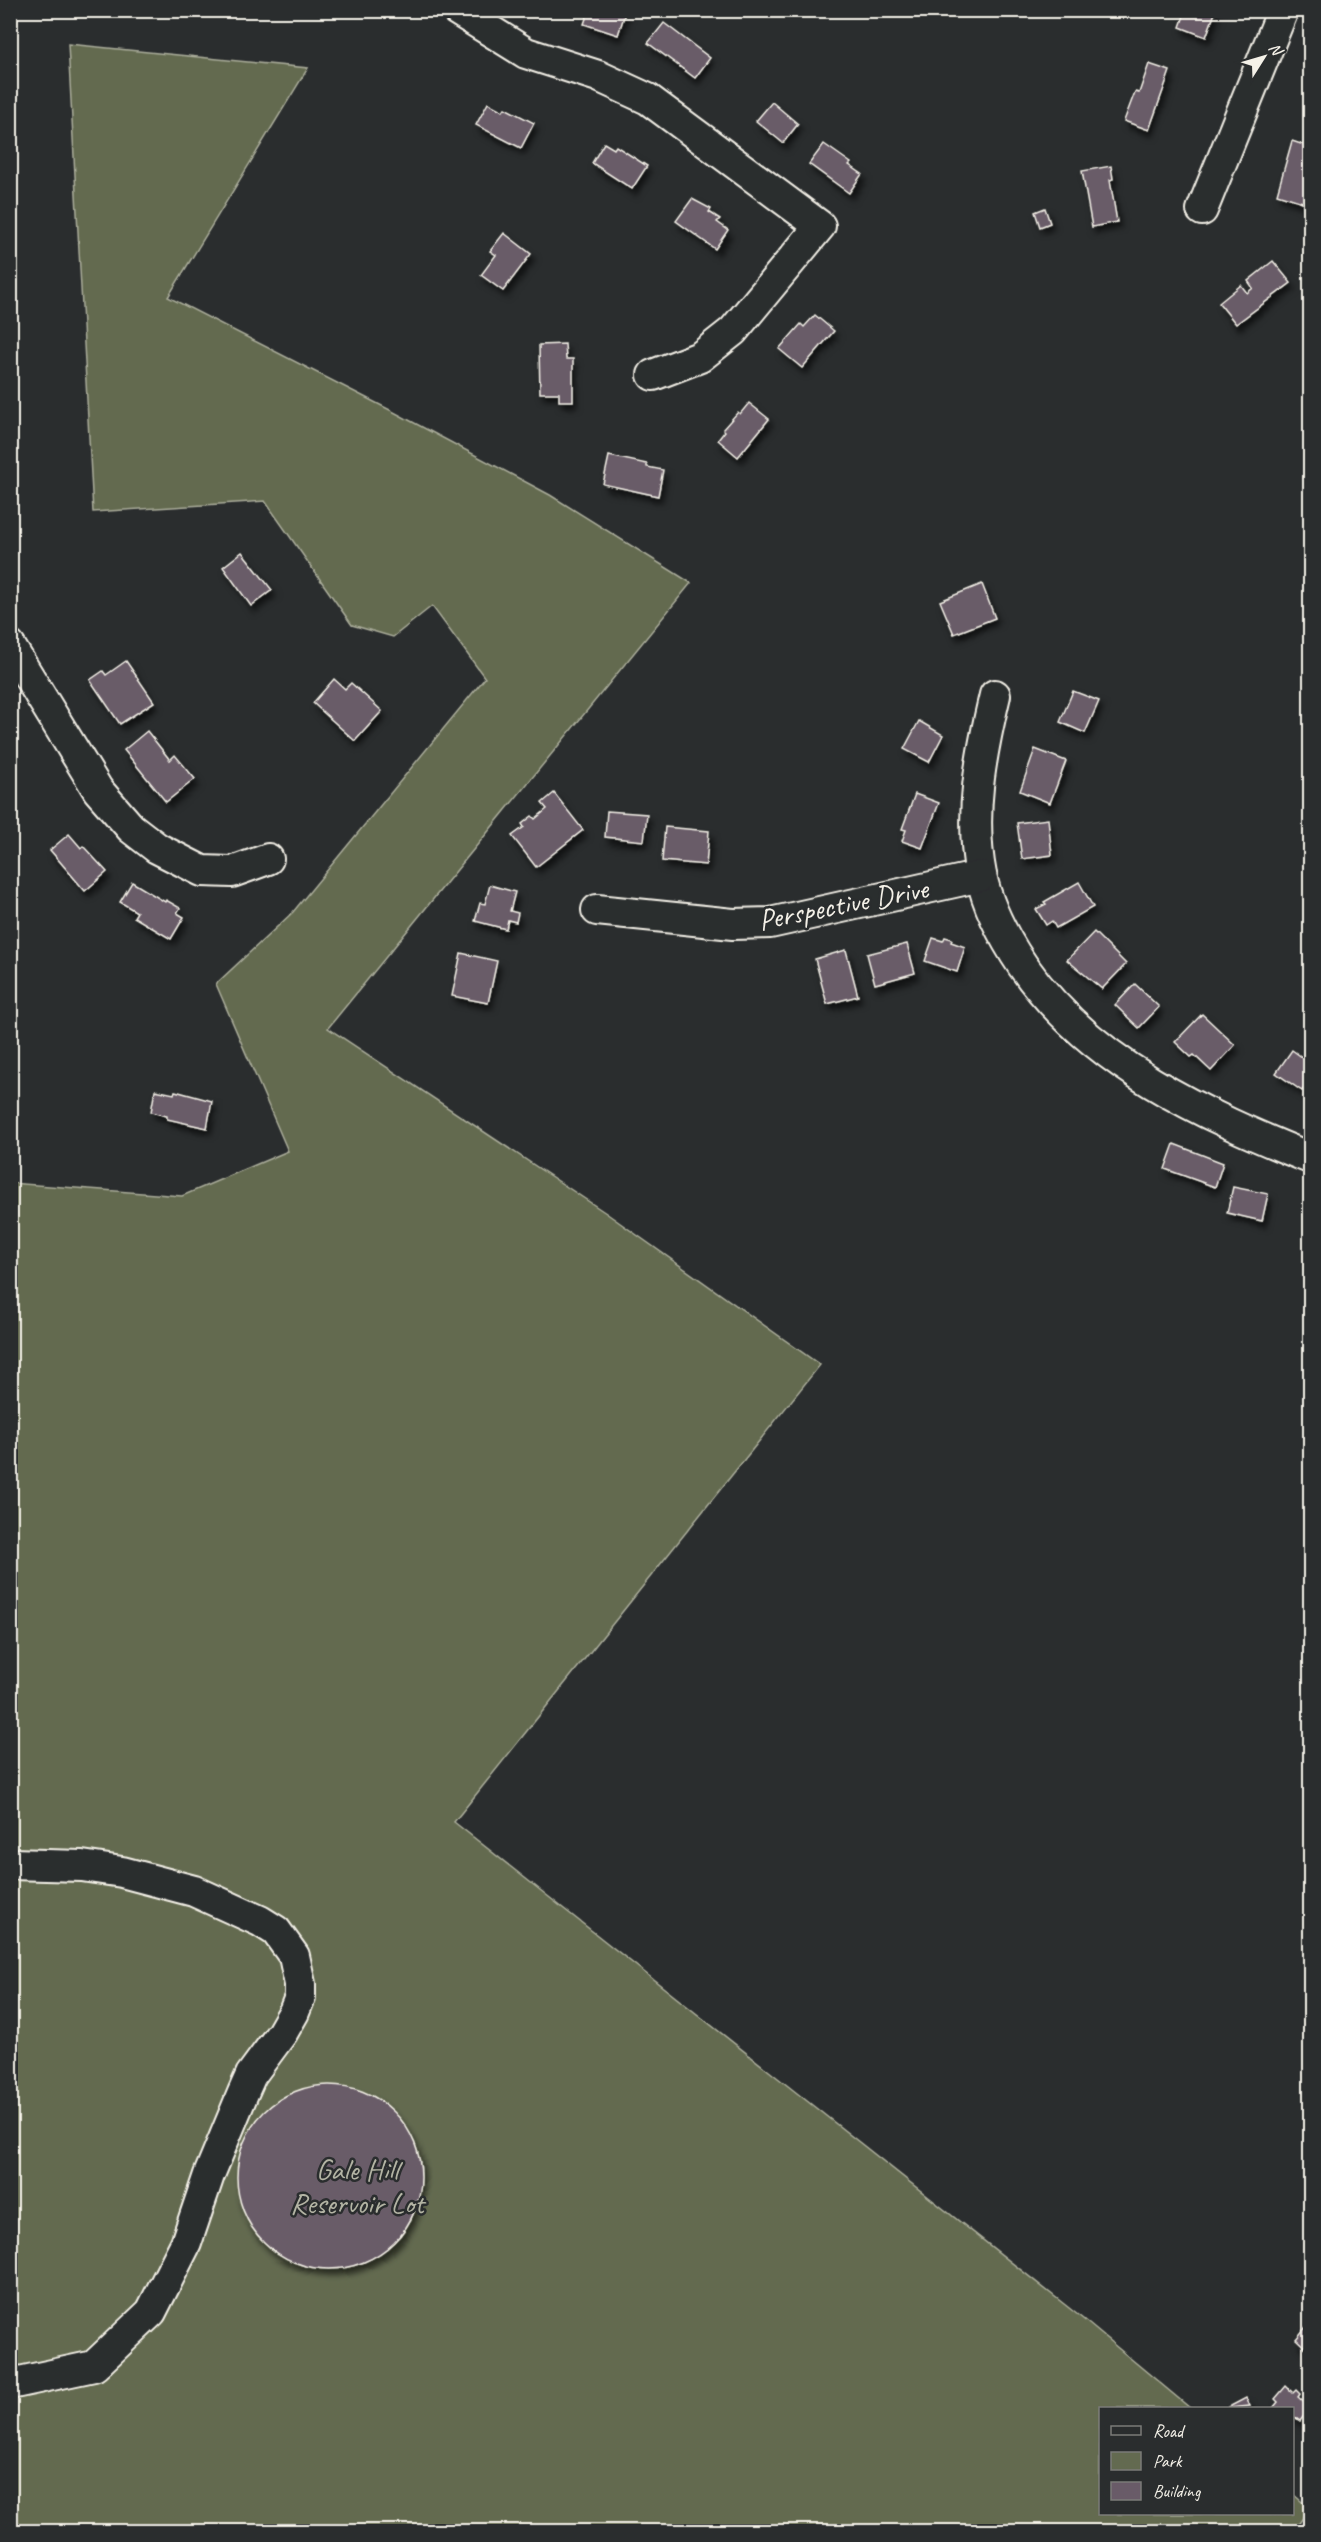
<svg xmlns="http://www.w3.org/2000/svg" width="1321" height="2542" font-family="Caveat,sans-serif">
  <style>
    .green { fill: #636a50; stroke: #acae9c; stroke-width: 1.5 }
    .building { fill: #695b68; stroke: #f4f1e8; stroke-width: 1.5; filter: url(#shadow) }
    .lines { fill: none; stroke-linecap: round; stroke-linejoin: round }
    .minor-casing { stroke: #f4f1e8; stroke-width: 34 }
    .minor { stroke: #2a2d2e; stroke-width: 30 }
    .labels { text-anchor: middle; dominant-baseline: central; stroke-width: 5; stroke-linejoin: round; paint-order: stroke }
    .street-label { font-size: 30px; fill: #f4f1e8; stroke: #2a2d2e }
    .park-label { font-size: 30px; fill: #b3b4a4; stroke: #2a2d2e }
  </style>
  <defs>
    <filter id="shadow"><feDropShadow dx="3.5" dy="6" stdDeviation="3" flood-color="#0009"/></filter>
  </defs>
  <rect width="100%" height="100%" fill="#2a2d2e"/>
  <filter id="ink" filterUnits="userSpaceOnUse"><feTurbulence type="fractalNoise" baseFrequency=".0167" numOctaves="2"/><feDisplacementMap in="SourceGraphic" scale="12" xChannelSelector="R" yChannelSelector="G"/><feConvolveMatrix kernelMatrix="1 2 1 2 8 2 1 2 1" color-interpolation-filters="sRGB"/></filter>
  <g filter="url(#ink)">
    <!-- green -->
    <polygon class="green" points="68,44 308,68 168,297 390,410 550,495 691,583 328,1028 606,1213 820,1365 454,1822 1083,2319 1190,2408 1100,2408 1100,2514 1292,2514 1293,2494 1309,2508 1293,2531 11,2531 10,1183 182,1196 288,1151 216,984 293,912 485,678 432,606 393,637 352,625 265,501 93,512"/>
    <!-- building -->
    <g class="building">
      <polygon points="589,10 626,10 618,35 584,24"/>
      <polygon points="1186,10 1216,10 1206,37 1180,27"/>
      <polygon points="664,23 710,58 695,78 648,43"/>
      <polygon points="1149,64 1170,71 1149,130 1124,121 1135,92 1139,93"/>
      <polygon points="772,102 798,124 783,143 756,121"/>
      <polygon points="488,103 503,111 505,108 534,123 521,148 476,125"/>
      <polygon points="1292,141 1310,147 1309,204 1277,194"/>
      <polygon points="604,143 614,149 616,146 647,166 632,189 592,163"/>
      <polygon points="824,144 851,163 849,165 862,174 849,193 809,164"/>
      <polygon points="1111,166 1113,179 1110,180 1117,222 1092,227 1082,171"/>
      <polygon points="692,199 711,209 709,212 720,219 717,222 728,230 715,249 676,221"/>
      <polygon points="1045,208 1050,223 1040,227 1035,212"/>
      <polygon points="504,233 531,254 503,291 481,275 496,255 490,251"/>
      <polygon points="1273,261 1291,283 1236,324 1219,303 1241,285 1247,293 1253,288 1248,281"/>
      <polygon points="815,315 834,331 802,368 779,349 801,324 804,327"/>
      <polygon points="565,344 566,359 573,359 573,401 559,401 559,393 540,393 539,345"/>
      <polygon points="749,403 769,419 738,457 718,440 725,431 723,429 738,412 740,414"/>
      <polygon points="609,456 647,464 647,467 663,470 658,496 603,484"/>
      <polygon points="242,552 272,590 251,606 223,567"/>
      <polygon points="982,584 995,618 954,634 940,601"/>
      <polygon points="126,661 154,702 120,724 90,680 103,671 106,675"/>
      <polygon points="334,679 345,689 351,683 382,711 355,741 313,703"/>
      <polygon points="1073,691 1099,701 1085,733 1060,722"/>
      <polygon points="919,721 943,735 929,762 904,749"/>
      <polygon points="147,731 170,760 175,755 195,779 166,802 124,750"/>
      <polygon points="1035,749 1066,761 1050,803 1020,791"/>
      <polygon points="554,793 583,830 536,867 512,836 524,827 522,824 532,816 535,819 547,809 542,803"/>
      <polygon points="915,794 939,803 922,848 902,841 906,830 902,829"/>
      <polygon points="607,811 647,814 644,841 605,837"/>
      <polygon points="1048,819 1052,855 1022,859 1017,823"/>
      <polygon points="665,827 709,831 706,865 662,861"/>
      <polygon points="69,834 81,848 83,846 107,872 85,891 50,850"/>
      <polygon points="132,882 165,902 166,900 180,908 177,913 184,917 171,939 134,917 137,912 120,902"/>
      <polygon points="1079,882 1093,907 1056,928 1052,921 1046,925 1036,909 1046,904 1044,902"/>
      <polygon points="490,885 515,892 510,911 518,913 516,922 508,920 506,929 475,921 480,903 485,904"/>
      <polygon points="1094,932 1126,964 1102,989 1067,960"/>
      <polygon points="945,937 952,939 951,942 965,947 957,972 925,961 933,938 943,941"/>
      <polygon points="907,944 915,973 875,984 867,954"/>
      <polygon points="846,950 858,996 827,1004 815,959"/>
      <polygon points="461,953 497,961 488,1003 452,996"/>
      <polygon points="1135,984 1159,1007 1139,1028 1115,1005"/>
      <polygon points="1202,1014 1235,1045 1211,1071 1194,1055 1191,1057 1175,1042"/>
      <polygon points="1292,1050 1310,1063 1310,1092 1304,1088 1302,1091 1276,1073"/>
      <polygon points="155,1090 174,1094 175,1091 212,1101 207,1128 167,1119 167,1116 151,1112"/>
      <polygon points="1174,1144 1223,1163 1215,1187 1165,1169"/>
      <polygon points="1233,1187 1268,1194 1262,1221 1227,1213"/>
      <circle cx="329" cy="2177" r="92"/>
      <polygon points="1310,2322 1310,2347 1308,2350 1296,2339"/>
      <polygon points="1286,2386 1293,2393 1296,2390 1300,2394 1298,2397 1310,2408 1300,2421 1292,2415 1292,2408 1273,2408 1278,2402 1275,2399"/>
      <polygon points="1246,2398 1250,2406 1230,2408 1229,2407"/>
    </g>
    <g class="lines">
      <defs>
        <g id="minor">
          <polyline points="457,10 526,53 598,76 648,99 820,226 733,331 700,357 653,375"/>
          <polyline points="1202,210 1283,10"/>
          <polyline points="10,646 98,790 131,828 157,848 202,871 232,872 268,859"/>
          <path d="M995,695C981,754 969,814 981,875C988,908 1004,938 1023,966C1091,1064 1203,1115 1310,1158"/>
          <polyline points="597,910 733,924 770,923 981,876"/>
          <polyline points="10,1864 82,1866 122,1872 194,1891 260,1921 276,1931 294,1956 300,1984 300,1997 294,2012 282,2033 251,2075 243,2093 209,2175 186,2243 151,2312 94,2366 10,2384"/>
        </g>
      </defs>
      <!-- minor casing -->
      <use href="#minor" class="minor-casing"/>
      <!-- minor -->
      <use href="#minor" class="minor"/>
    </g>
  </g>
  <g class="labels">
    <!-- street labels -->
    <g class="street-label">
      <text transform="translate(843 904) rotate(-11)">Perspective Drive</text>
    </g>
    <!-- park labels -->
    <g class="park-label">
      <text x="357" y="2169">Gale Hill<tspan x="357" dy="34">Reservoir Lot</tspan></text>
    </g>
  </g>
  <!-- margin -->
  <rect width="1321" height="2542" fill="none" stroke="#2a2d2e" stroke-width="36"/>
  <rect x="18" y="18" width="1285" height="2506" fill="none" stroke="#f4f1e8" stroke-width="2" filter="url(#ink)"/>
  <!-- legend -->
  <rect x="1099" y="2407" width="195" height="108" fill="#2a2d2e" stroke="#7b7b78" stroke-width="1.5"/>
  <rect x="1111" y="2426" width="30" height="9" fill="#2a2d2e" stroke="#7b7b78" stroke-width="1.5"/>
  <text x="1153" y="2437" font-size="18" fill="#f4f1e8">Road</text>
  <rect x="1111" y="2452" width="30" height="18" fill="#636a50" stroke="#7b7b78" stroke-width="1.5"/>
  <text x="1153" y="2467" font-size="18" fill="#f4f1e8">Park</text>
  <rect x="1111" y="2482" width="30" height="18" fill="#695b68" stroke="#7b7b78" stroke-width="1.5"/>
  <text x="1153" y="2497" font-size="18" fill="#f4f1e8">Building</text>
  <!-- north arrow -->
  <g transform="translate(1264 57) rotate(53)" stroke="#2a2d2e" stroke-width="4.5" paint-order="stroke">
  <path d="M0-4.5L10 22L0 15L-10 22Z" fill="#f4f1e8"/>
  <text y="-9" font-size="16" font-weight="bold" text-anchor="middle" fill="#f4f1e8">N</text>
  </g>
</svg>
